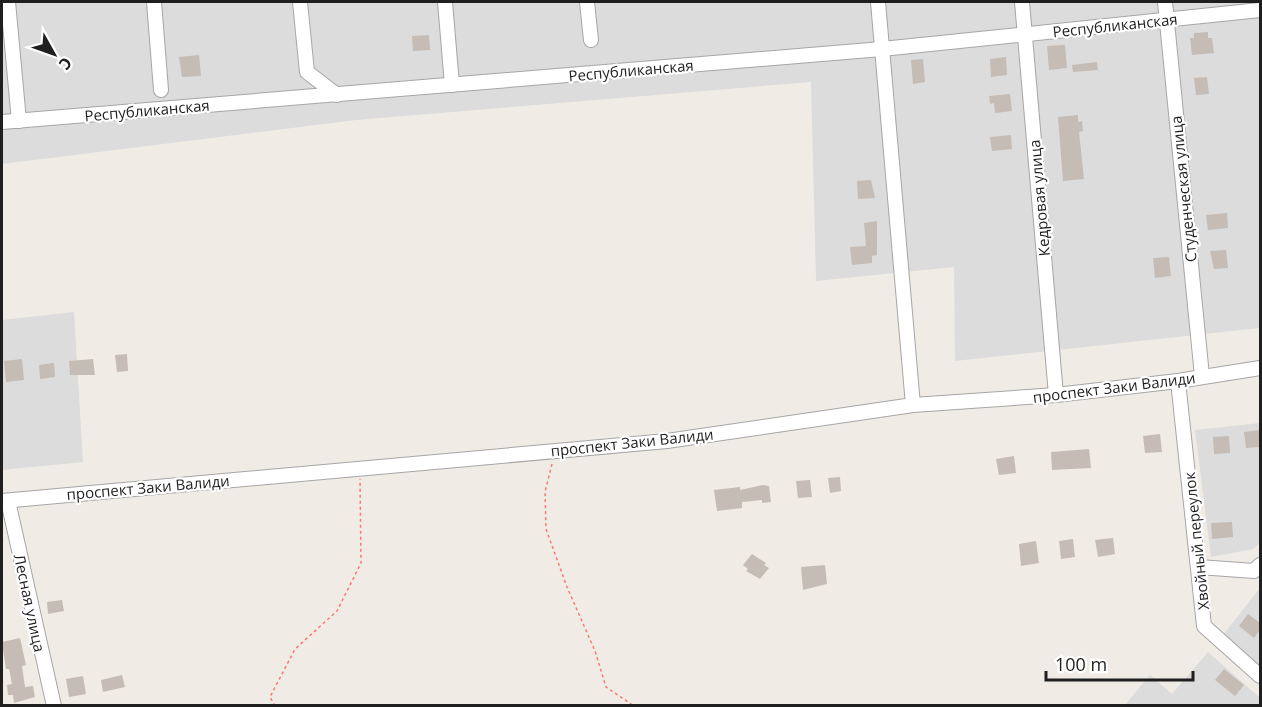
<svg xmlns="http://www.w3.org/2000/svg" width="1262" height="707" font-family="'Open Sans',sans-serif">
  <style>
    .residential { fill: #dddcdc }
    .building { fill: #c4bcb5 }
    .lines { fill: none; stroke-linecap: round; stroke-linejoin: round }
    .minor-casing { stroke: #a6a6a6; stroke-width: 16 }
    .path { stroke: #f77a6f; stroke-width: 1.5; stroke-dasharray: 3 3; stroke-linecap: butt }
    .minor { stroke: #fff; stroke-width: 14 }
    .labels { text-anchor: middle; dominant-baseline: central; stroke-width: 4.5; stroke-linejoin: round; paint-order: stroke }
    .street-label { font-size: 15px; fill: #1f1f1f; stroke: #fff }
  </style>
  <rect width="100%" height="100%" fill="#f0ece5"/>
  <!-- residential -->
  <g class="residential">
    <polygon points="2,2 1260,2 1260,328 955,361 954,267 816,281 811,82 356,120 2,164"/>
    <polygon points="74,312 83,462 2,470 2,320"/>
    <polygon points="1260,423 1260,543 1253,549 1211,557 1195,430"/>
    <polygon points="1260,588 1260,666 1223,635"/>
    <polygon points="1208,652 1260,698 1260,705 1124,706 1150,675 1172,694"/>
  </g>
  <!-- building -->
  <g class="building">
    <polygon points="1208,32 1208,38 1212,38 1214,53 1192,55 1190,38 1194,38 1194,33"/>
    <polygon points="429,35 430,50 413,51 412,36"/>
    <polygon points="1065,45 1067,68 1049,70 1047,46"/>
    <polygon points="199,55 201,76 182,77 179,57"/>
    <polygon points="1006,57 1007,75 991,77 990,59"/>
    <polygon points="923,59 925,82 913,84 911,60"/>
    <polygon points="1097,62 1098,70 1073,72 1072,65"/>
    <polygon points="1207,77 1209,94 1196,95 1194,78"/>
    <polygon points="1010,94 1012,111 995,113 994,103 990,104 989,96"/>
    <polygon points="1078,115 1078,122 1082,121 1083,131 1079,132 1084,179 1063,181 1058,117"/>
    <polygon points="1011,135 1012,149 992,151 990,137"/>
    <polygon points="871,180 875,198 858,199 857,181"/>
    <polygon points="1227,213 1228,228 1208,230 1206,215"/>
    <polygon points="877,221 877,255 872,256 872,263 852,265 850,247 866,246 864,223"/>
    <polygon points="1226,250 1228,268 1214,269 1210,251"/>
    <polygon points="1169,257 1171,276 1155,278 1153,258"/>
    <polygon points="127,354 128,371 117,372 115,355"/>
    <polygon points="22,359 24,380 6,382 4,361"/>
    <polygon points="93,359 95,375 70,375 69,361"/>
    <polygon points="54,363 55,377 40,379 39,365"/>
    <polygon points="1260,430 1260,447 1246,448 1244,432"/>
    <polygon points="1160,434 1162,452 1145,453 1143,436"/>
    <polygon points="1229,436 1230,453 1214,454 1213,437"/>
    <polygon points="1089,449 1091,468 1052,470 1051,452"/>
    <polygon points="1014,456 1016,473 999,475 996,459"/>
    <polygon points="840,477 841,491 830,493 828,478"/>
    <polygon points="810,480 812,497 798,498 796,481"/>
    <polygon points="763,485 769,486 771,502 762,503 762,500 742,502 742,508 717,511 714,490 740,487 740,490"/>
    <polygon points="1232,522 1233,537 1212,539 1211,523"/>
    <polygon points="1113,538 1115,554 1098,557 1095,540"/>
    <polygon points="1073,539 1075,557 1061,559 1059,541"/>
    <polygon points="1036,541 1039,563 1021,566 1019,544"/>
    <polygon points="752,554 766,563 764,565 769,568 760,579 746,571 748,569 743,565"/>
    <polygon points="825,565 827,584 803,590 801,567"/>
    <polygon points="62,600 64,611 48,614 47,602"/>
    <polygon points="1248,614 1260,623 1260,630 1254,638 1239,626"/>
    <polygon points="20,638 26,665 22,666 25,687 33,686 35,697 14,703 13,695 8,695 7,685 12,684 9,669 6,669 2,642"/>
    <polygon points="1224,669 1244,685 1235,696 1215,680"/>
    <polygon points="122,675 125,687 103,692 101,680"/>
    <polygon points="83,676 86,694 69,697 66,679"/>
  </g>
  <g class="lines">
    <defs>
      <g id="minor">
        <polyline points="8,2 19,121"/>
        <polyline points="154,2 161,90"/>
        <polyline points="300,2 307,72 337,95"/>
        <polyline points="445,2 452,85"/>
        <polyline points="587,2 591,40"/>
        <polyline points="878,2 913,405"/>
        <polyline points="1022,2 1056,395"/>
        <polyline points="1165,2 1202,376"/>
        <polyline points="2,122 882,49 1260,10"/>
        <polyline points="1178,381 1204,626 1260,676"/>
        <polyline points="2,501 667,441 913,405 1056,395 1178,381 1260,368"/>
        <polyline points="8,501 54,706"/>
        <polyline points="1199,567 1254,571 1260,565"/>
      </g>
    </defs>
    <!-- minor casing -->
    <use href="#minor" class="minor-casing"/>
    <!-- path -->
    <g class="path">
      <polyline points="552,464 545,492 546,529 567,587 595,651 606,687 634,706"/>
      <polyline points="275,706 270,697 295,649 337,611 361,563 360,479"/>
    </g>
    <!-- minor -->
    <use href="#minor" class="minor"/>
  </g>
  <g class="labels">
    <!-- street labels -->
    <g class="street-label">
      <text transform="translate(1115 25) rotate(-6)">Республиканская</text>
      <text transform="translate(631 70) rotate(-5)">Республиканская</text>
      <text transform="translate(147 110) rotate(-5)">Республиканская</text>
      <text transform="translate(1183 189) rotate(-96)">Студенческая улица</text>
      <text transform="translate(1039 198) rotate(-95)">Кедровая улица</text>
      <text transform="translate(1114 387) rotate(-7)">проспект Заки Валиди</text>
      <text transform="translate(632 442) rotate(-6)">проспект Заки Валиди</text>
      <text transform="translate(148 487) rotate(-5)">проспект Заки Валиди</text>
      <text transform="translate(1196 541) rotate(-96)">Хвойный переулок</text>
      <text transform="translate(30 603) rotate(78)">Лесная улица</text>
    </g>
  </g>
  <!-- border -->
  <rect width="1262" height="707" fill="none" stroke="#1f1f1f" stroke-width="6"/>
  <!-- north arrow -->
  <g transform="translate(54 54) rotate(130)" stroke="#ffffff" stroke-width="4.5" paint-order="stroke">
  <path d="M0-4.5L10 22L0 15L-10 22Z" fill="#1f1f1f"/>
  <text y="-9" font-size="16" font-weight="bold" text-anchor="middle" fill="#1f1f1f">С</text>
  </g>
  <!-- scale -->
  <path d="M1046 671v9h147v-9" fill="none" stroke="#1f1f1f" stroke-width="3"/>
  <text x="1055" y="671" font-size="18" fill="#1f1f1f" stroke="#ffffff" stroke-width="4.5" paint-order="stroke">100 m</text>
</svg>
